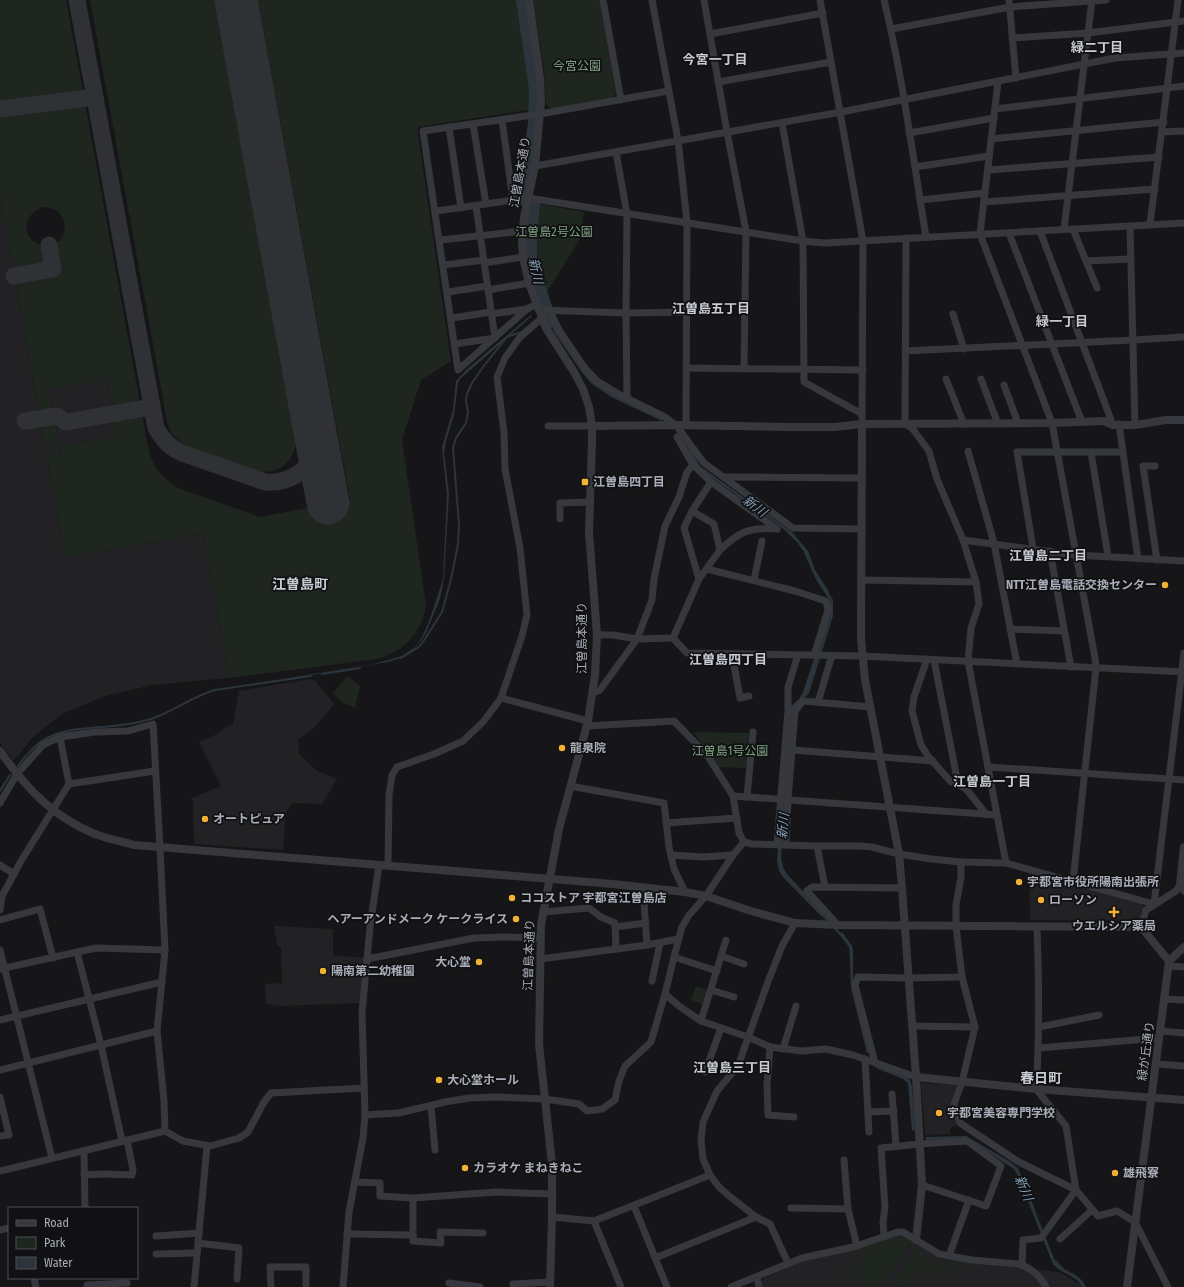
<svg xmlns="http://www.w3.org/2000/svg" width="1184" height="1287" font-family="'Fira Sans Condensed','Noto Sans JP',sans-serif">
  <style>
    .built { fill: #222225 }
    .green { fill: #1e261f; fill-rule: evenodd }
    .water { fill: #2c353c }
    .lines { fill: none; stroke-linecap: round; stroke-linejoin: round }
    .stream { stroke: #2c353c; stroke-width: 2 }
    .river { stroke: #2c353c; stroke-width: 12 }
    .taxiway { stroke: #303135; stroke-width: 17 }
    .runway { stroke: #303135; stroke-width: 43 }
    .minor { stroke: #37383d; stroke-width: 7 }
    .tertiary { stroke: #37383d; stroke-width: 8 }
    .poi-dot { fill: #f2b134; stroke: #111113; stroke-width: 1.5 }
    .labels { text-anchor: middle; dominant-baseline: central; stroke-width: 3.5; stroke-linejoin: round; paint-order: stroke }
    .park-label { font-size: 12px; fill: #7fa381; stroke: #111113 }
    .street-label { font-size: 12px; fill: #a8adb8; stroke: #111113 }
    .poi-label { font-size: 12px; font-weight: bold; fill: #a8adb8; stroke: #111113; text-anchor: start }
    .neighbourhood-label { font-size: 13px; font-weight: bold; fill: #c9ccd4; stroke: #111113 }
    .water-label { font-size: 13px; font-style: italic; fill: #7f9bb3; stroke: #111113 }
    .quarter-label { font-size: 14px; font-weight: bold; fill: #c9ccd4; stroke: #111113 }
  </style>
  <rect width="100%" height="100%" fill="#161618"/>
  <!-- built -->
  <g class="built">
    <polygon points="0,196 65,558 203,533 229,678 152,685 105,696 62,714 33,737 13,761 0,743"/>
    <polygon points="107,379 117,436 60,446 62,455 55,457 51,438 58,436 49,389"/>
    <polygon points="310,679 314,680 317,683 334,704 314,728 298,739 299,754 317,771 337,779 322,804 293,803 286,812 283,850 194,844 193,801 190,799 221,786 199,742 215,735 229,725 233,725 239,691"/>
    <polygon points="1029,872 1141,903 1143,907 1139,921 1030,920"/>
    <polygon points="274,926 333,929 333,955 365,958 361,1003 281,1006 266,1004 265,984 282,983 281,948 277,945"/>
    <polygon points="921,1083 956,1085 951,1102 959,1124 950,1128 950,1134 925,1135"/>
    <polygon points="895,1235 904,1236 938,1258 972,1263 1059,1272 1080,1284 1082,1287 762,1287 761,1282 764,1278 800,1262"/>
  </g>
  <!-- green -->
  <g class="green">
    <path d="M0,0H66L149,452C154,468 163,479 178,488L260,517L350,500L258,0H519L533,102L531,108L528,110L417,127L451,361L421,380L402,440L426,605C422,633 403,652 377,659L229,678L203,533L65,558L0,196ZM42,207C73,206 71,247 45,245C38,245 33,242 29,236C22,224 30,212 42,207ZM107,379L117,436L60,446L62,455L55,456L52,438L58,437L49,390Z"/>
    <path d="M90,0H215L296,444C291,465 277,475 256,471L187,446C175,438 171,435 167,421Z"/>
    <polygon points="533,0 600,0 616,94 612,99 552,109 546,105 544,71"/>
    <polygon points="533,203 584,212 580,239 541,301 528,257 527,235"/>
    <polygon points="347,676 360,686 355,708 342,702 333,693"/>
    <polygon points="693,732 749,733 746,768 719,767"/>
    <polygon points="696,986 707,990 703,1004 691,1000"/>
    <polygon points="895,1235 904,1236 909,1239 909,1244 884,1283 880,1285 862,1284 859,1282 865,1248 866,1245"/>
    <polygon points="915,1248 925,1254 923,1256 934,1263 946,1266 950,1273 939,1270 932,1273 929,1269 904,1280 906,1285 894,1285 893,1280"/>
    <polygon points="854,1250 857,1252 853,1278 850,1280 843,1266 855,1260 851,1251"/>
    <polygon points="952,1260 972,1263 972,1265 956,1271"/>
  </g>
  <!-- water -->
  <g class="water">
    <path d="M530,219H533C528,251 535,272 544,302H542C530,271 525,252 530,219Z"/>
    <polygon points="531,315 532,316 460,379 458,383 454,415 446,441 444,452 449,494 444,578 440,599 425,635 415,648 402,658 387,662 266,683 265,682 374,664 402,656 415,647 422,637 428,624 437,598 443,579 447,496 442,447 453,410 456,381 466,370"/>
    <polygon points="552,320 585,372 663,418 662,421 611,397 591,383 583,374 554,332 549,321"/>
    <polygon points="685,437 700,466 792,532 808,551 815,570 828,590 832,607 831,616 807,694 793,709 781,857 784,871 824,914 822,917 783,877 779,871 777,860 790,707 799,699 803,692 827,619 830,606 829,599 818,583 812,571 804,552 797,542 781,527 698,468 682,438"/>
    <polygon points="842,932 852,946 853,950 853,980 869,1053 867,1053 851,988 850,960 849,947 839,934"/>
    <polygon points="877,1066 906,1077 910,1080 912,1086 915,1130 912,1131 908,1083 903,1079 876,1068"/>
    <path d="M966,1136L1009,1161L1018,1168L1055,1261C1064,1274 1078,1270 1086,1287H1082C1078,1276 1061,1274 1053,1264L1018,1176L1014,1169L967,1139L926,1140V1137Z"/>
  </g>
  <g class="lines">
    <!-- stream -->
    <g class="stream">
      <polyline points="401,658 419,647 425,639 442,612 451,579 458,544 459,525 453,448 456,438 466,423 468,412 466,401 467,394 472,383 483,367 507,337 521,332"/>
      <polyline points="322,674 360,668"/>
      <polyline points="805,696 808,693 832,616 832,600 828,594"/>
      <path d="M18,766C25,757 33,746 43,740C67,726 95,729 121,725C131,724 141,722 151,719C173,712 193,696 215,690L311,676"/>
      <polyline points="0,791 10,775"/>
      <polyline points="781,865 786,875"/>
      <polyline points="822,914 829,922"/>
      <polyline points="834,927 840,934"/>
      <polyline points="1026,1189 1035,1213"/>
      <polyline points="1055,1261 1063,1269"/>
    </g>
    <!-- river -->
    <polyline class="river" points="522,0 535,89 534,123 523,199 534,205 531,233 531,260 551,322"/>
    <!-- taxiway -->
    <g class="taxiway">
      <path d="M77,0L156,428C164,441 168,446 182,453L265,482C290,484 304,471 319,454"/>
      <polyline points="0,109 95,97"/>
      <polyline points="14,276 53,269 49,245"/>
      <polyline points="25,421 57,416 66,422 152,407"/>
    </g>
    <!-- runway -->
    <polyline class="runway" points="236,0 328,503"/>
    <!-- minor -->
    <g class="minor">
      <polyline points="603,0 621,100"/>
      <polyline points="652,0 678,140 687,222 686,425"/>
      <polyline points="704,0 727,132 746,231 744,369"/>
      <polyline points="820,0 863,241 862,424"/>
      <path d="M884,0C903,78 913,158 926,237"/>
      <polyline points="1009,0 1016,78"/>
      <polyline points="891,29 1010,7 1106,0"/>
      <polyline points="710,34 823,13"/>
      <polyline points="1012,38 1088,33 1184,21"/>
      <polyline points="718,82 831,62"/>
      <polyline points="998,82 980,234 1052,423 1095,658 1096,668 1073,881"/>
      <polyline points="995,109 1184,86"/>
      <polyline points="502,120 513,200"/>
      <polyline points="782,123 803,241 804,382 862,414"/>
      <polyline points="473,124 486,204"/>
      <polyline points="449,127 461,208"/>
      <polyline points="1162,132 1184,131"/>
      <polyline points="909,133 994,118"/>
      <polyline points="991,139 1164,122"/>
      <polyline points="616,152 627,214 626,313 627,398"/>
      <polyline points="535,166 841,112 1115,58 1184,53"/>
      <polyline points="915,167 989,156"/>
      <polyline points="988,170 1159,157"/>
      <polyline points="920,200 985,193"/>
      <polyline points="984,202 1155,189"/>
      <polyline points="436,211 528,198 803,241 824,243 1184,223"/>
      <polyline points="1150,224 1178,0"/>
      <polyline points="1130,226 1135,425"/>
      <polyline points="1064,229 1092,0"/>
      <polyline points="1073,229 1097,288"/>
      <polyline points="1040,231 1113,425"/>
      <polyline points="1009,233 1082,422"/>
      <polyline points="906,238 905,424 912,428 929,451 937,479 963,540 976,582 979,604 971,628 968,661 1006,863"/>
      <polyline points="440,240 523,231"/>
      <polyline points="1086,261 1130,259"/>
      <polyline points="484,263 523,257"/>
      <polyline points="444,265 484,260"/>
      <polyline points="488,290 529,283"/>
      <polyline points="448,292 487,286"/>
      <polyline points="537,304 527,309 458,370 423,131 540,114 668,91"/>
      <polyline points="540,310 626,313 687,312"/>
      <polyline points="551,310 552,315 559,330 584,367 597,381 622,396 665,417 676,425 704,463 793,528 862,529"/>
      <polyline points="491,314 527,309"/>
      <polyline points="953,314 964,349"/>
      <polyline points="452,318 491,312"/>
      <polyline points="455,344 495,338 476,206"/>
      <polyline points="905,351 1133,340 1184,337"/>
      <polyline points="686,368 863,370"/>
      <polyline points="946,379 964,424"/>
      <polyline points="981,379 998,424"/>
      <polyline points="1004,385 1018,423"/>
      <polyline points="1119,424 1138,559"/>
      <polyline points="548,426 592,426"/>
      <polyline points="677,437 693,465 711,482 777,529"/>
      <polyline points="968,451 994,543 1017,664"/>
      <polyline points="1091,452 1108,556"/>
      <polyline points="1155,466 1143,466 1157,560"/>
      <polyline points="724,477 861,478"/>
      <polyline points="560,519 560,503 590,502"/>
      <polyline points="963,540 1075,555 1184,561"/>
      <polyline points="1033,548 1017,452 1123,452"/>
      <path d="M720,550C740,531 749,527 777,529"/>
      <polyline points="1050,551 1071,667"/>
      <polyline points="707,569 795,591 826,601 828,610 814,655"/>
      <polyline points="699,579 684,528 692,511 711,482"/>
      <polyline points="754,580 762,541"/>
      <polyline points="861,580 976,582"/>
      <polyline points="1010,629 1064,631"/>
      <polyline points="597,635 613,635 637,639 673,638 687,653 862,656 1184,672"/>
      <polyline points="673,638 699,579 720,550 714,524 692,511"/>
      <polyline points="732,654 740,698 749,696"/>
      <polyline points="927,659 914,697 912,711 921,745 928,756 951,782 958,784 966,789 986,814"/>
      <polyline points="934,660 958,784"/>
      <polyline points="593,693 600,690 637,639 652,600 654,579 665,526 679,497 687,472 693,465"/>
      <polyline points="501,698 588,721"/>
      <polyline points="818,702 832,655"/>
      <polyline points="587,726 674,721 707,755 733,796 739,833 744,842 752,844 817,846 859,846 872,847 899,854 931,859 961,862 1006,863 1154,904 1184,653"/>
      <polyline points="60,737 69,784"/>
      <polyline points="793,750 933,761"/>
      <polyline points="988,767 1184,780"/>
      <polyline points="570,786 664,803 669,847 674,869 685,892"/>
      <polyline points="733,796 997,815"/>
      <polyline points="747,797 753,732"/>
      <polyline points="0,803 17,774 43,745 60,737 95,732 128,731 153,724 160,848 165,950 157,1031 164,1101 165,1131"/>
      <polyline points="666,823 737,818"/>
      <polyline points="777,844 788,711 788,687 798,655"/>
      <polyline points="786,845 788,800 795,711 803,701 871,707"/>
      <polyline points="817,846 825,887"/>
      <polyline points="671,855 703,857 733,855"/>
      <polyline points="961,862 961,877 956,905 956,926 962,977 975,1027 962,1082 954,1104 960,1123 1019,1162 1076,1190 1098,1216 1117,1211 1135,1222 1168,1287"/>
      <polyline points="0,865 14,874"/>
      <polyline points="388,866 389,795 392,775 397,767 434,754 463,741 483,722 501,698 522,636 527,615 520,548 505,469 504,432 497,377 505,358 520,337 542,318"/>
      <polyline points="643,888 647,945"/>
      <polyline points="0,910 2,896 21,861 69,784 155,771"/>
      <polyline points="543,912 589,908 601,917 615,923 616,949"/>
      <polyline points="0,920 40,909 53,958"/>
      <polyline points="838,925 807,891 812,887 902,888"/>
      <polyline points="615,927 646,923"/>
      <polyline points="1141,927 1146,910 1176,891 1180,885 1184,891"/>
      <polyline points="0,950 52,1158"/>
      <polyline points="77,952 96,948 165,950"/>
      <polyline points="721,956 744,964"/>
      <polyline points="674,957 717,971"/>
      <polyline points="367,959 474,938 506,937 540,938"/>
      <polyline points="540,959 647,945 678,939"/>
      <polyline points="1169,966 1184,967"/>
      <polyline points="0,969 77,952 101,1045 122,1141"/>
      <polyline points="652,981 660,943"/>
      <polyline points="711,990 734,997"/>
      <polyline points="665,994 679,1006 701,1021 748,1037 770,1047 802,1051 826,1049 853,1055 916,1077"/>
      <polyline points="1165,999 1184,1000"/>
      <polyline points="0,1020 162,982"/>
      <polyline points="701,1021 726,940"/>
      <polyline points="912,1026 975,1027"/>
      <polyline points="1039,1027 1099,1015"/>
      <polyline points="1160,1031 1184,1033"/>
      <polyline points="770,1047 767,1085 768,1115 794,1117"/>
      <polyline points="1039,1048 1159,1038"/>
      <polyline points="783,1049 796,1006"/>
      <polyline points="865,1059 869,1132"/>
      <polyline points="875,1063 855,985 858,977 908,978 962,977"/>
      <polyline points="1156,1064 1184,1066"/>
      <polyline points="0,1070 157,1031"/>
      <polyline points="705,1072 721,1028"/>
      <polyline points="892,1094 896,1146"/>
      <polyline points="0,1097 9,1135 0,1136"/>
      <polyline points="431,1106 435,1150"/>
      <polyline points="955,1109 999,1115"/>
      <polyline points="869,1112 894,1111"/>
      <polyline points="365,1115 399,1113 445,1102 469,1098 495,1097 545,1099 579,1104 587,1111 602,1109 615,1100 619,1081 625,1066 651,1042 665,994 674,957 682,927 689,915 706,896 733,855 744,842"/>
      <polyline points="84,1151 85,1208"/>
      <polyline points="844,1160 848,1209 857,1246"/>
      <polyline points="0,1171 165,1131 183,1141 210,1146 239,1138 248,1132 264,1102 271,1093 364,1088"/>
      <polyline points="84,1175 104,1174 132,1175 133,1170 127,1140"/>
      <polyline points="355,1182 380,1183 380,1196 413,1198"/>
      <polyline points="634,1206 667,1287"/>
      <polyline points="791,1208 848,1209"/>
      <polyline points="552,1217 594,1221 710,1175"/>
      <polyline points="594,1221 621,1287"/>
      <polyline points="0,1230 9,1228"/>
      <polyline points="347,1234 413,1235 413,1198 497,1192 553,1194"/>
      <polyline points="413,1235 413,1241 441,1243 440,1232 483,1233"/>
      <polyline points="156,1236 199,1233"/>
      <polyline points="884,1236 883,1222 885,1207 881,1148 920,1144 967,1141 1001,1166 986,1206 922,1185"/>
      <polyline points="1060,1239 1092,1210"/>
      <polyline points="198,1243 239,1248 237,1279"/>
      <polyline points="156,1254 197,1253"/>
      <polyline points="949,1256 969,1200"/>
      <polyline points="655,1258 756,1217"/>
      <polyline points="788,1263 770,1224 756,1217 728,1195 719,1187 710,1175 703,1159 701,1140 703,1122 717,1091 738,1066 769,979 782,946 795,923"/>
      <path d="M1022,1265L1023,1240L1041,1238L1076,1190L1066,1126L1036,1089C1040,1034 1039,981 1037,927"/>
      <polyline points="757,1277 759,1287"/>
      <polyline points="34,1278 36,1287"/>
      <polyline points="449,1283 480,1287"/>
      <polyline points="513,1284 550,1282"/>
      <polyline points="87,1285 127,1283"/>
      <polyline points="194,1287 207,1146"/>
      <polyline points="271,1287 270,1267 306,1267 306,1287"/>
      <polyline points="343,1287 349,1212 363,1138 365,1115 362,1013 370,927 379,865"/>
      <path d="M731,1287L802,1258L853,1247L898,1232H903L939,1254L972,1260L1018,1264C1030,1267 1040,1276 1046,1287"/>
    </g>
    <!-- tertiary -->
    <g class="tertiary">
      <polyline points="529,0 540,78 541,102 535,166 524,217 522,243 523,257 529,283 546,328 574,372 583,389 589,407 592,426 592,442 589,532 597,635 595,675 588,721 559,829 541,925 539,1044 552,1164 552,1217 550,1287"/>
      <polyline points="862,424 861,639 865,680 899,854 902,888 916,1077 922,1185 916,1240"/>
      <polyline points="592,426 676,425 788,427 835,427 862,424 1052,423 1104,421 1113,425 1135,425 1166,420 1184,420"/>
      <path d="M0,751C26,788 53,817 95,834C107,839 121,841 134,845L613,884L685,892L706,896L751,911L795,923L838,925L1141,927L1169,961L1127,1287"/>
      <polyline points="1180,885 1184,847"/>
      <polyline points="1169,961 1184,947"/>
      <polyline points="916,1077 1036,1089 1184,1100"/>
    </g>
  </g>
  <!-- markers -->
  <g class="poi-dot">
    <rect x="581" y="478" width="8" height="8" rx="2"/>
    <circle cx="1165" cy="585" r="4"/>
    <circle cx="562" cy="748" r="4"/>
    <circle cx="205" cy="819" r="4"/>
    <circle cx="1019" cy="882" r="4"/>
    <circle cx="512" cy="898" r="4"/>
    <circle cx="1041" cy="900" r="4"/>
    <path d="M1112 906h4v4h4v4h-4v4h-4v-4h-4v-4h4z"/>
    <circle cx="516" cy="919" r="4"/>
    <circle cx="479" cy="962" r="4"/>
    <circle cx="323" cy="971" r="4"/>
    <circle cx="439" cy="1080" r="4"/>
    <circle cx="939" cy="1113" r="4"/>
    <circle cx="465" cy="1168" r="4"/>
    <circle cx="1115" cy="1173" r="4"/>
  </g>
  <g class="labels">
    <!-- park labels -->
    <g class="park-label">
      <text x="577" y="66">今宮公園</text>
      <text x="554" y="232">江曽島2号公園</text>
      <text x="730" y="751">江曽島1号公園</text>
    </g>
    <!-- street labels -->
    <g class="street-label">
      <text transform="translate(520 172) rotate(-80)">江曽島本通り</text>
      <text transform="translate(582 638) rotate(-90)">江曽島本通り</text>
      <text transform="translate(529 955) rotate(-88)">江曽島本通り</text>
      <text transform="translate(1146 1051) rotate(-82)">緑が丘通り</text>
    </g>
    <!-- poi labels -->
    <g class="poi-label">
      <text x="593" y="482">江曽島四丁目</text>
      <text x="1157" y="585" text-anchor="end">NTT江曽島電話交換センター</text>
      <text x="570" y="748">龍泉院</text>
      <text x="213" y="819">オートピュア</text>
      <text x="1027" y="882">宇都宮市役所陽南出張所</text>
      <text x="520" y="898">ココストア 宇都宮江曽島店</text>
      <text x="1049" y="900">ローソン</text>
      <text x="508" y="919" text-anchor="end">ヘアーアンドメーク ケークライス</text>
      <text x="1114" y="926" text-anchor="middle">ウエルシア薬局</text>
      <text x="471" y="962" text-anchor="end">大心堂</text>
      <text x="331" y="971">陽南第二幼稚園</text>
      <text x="447" y="1080">大心堂ホール</text>
      <text x="947" y="1113">宇都宮美容専門学校</text>
      <text x="473" y="1168">カラオケ まねきねこ</text>
      <text x="1123" y="1173">雄飛寮</text>
    </g>
    <!-- neighbourhood labels -->
    <g class="neighbourhood-label">
      <text x="1097" y="47">緑二丁目</text>
      <text x="715" y="59">今宮一丁目</text>
      <text x="711" y="308">江曽島五丁目</text>
      <text x="1062" y="321">緑一丁目</text>
      <text x="1048" y="555">江曽島二丁目</text>
      <text x="728" y="659">江曽島四丁目</text>
      <text x="992" y="781">江曽島一丁目</text>
      <text x="732" y="1067">江曽島三丁目</text>
    </g>
    <!-- water labels -->
    <g class="water-label">
      <text transform="translate(536 271) rotate(77)">新川</text>
      <text transform="translate(755 506) rotate(36)">新川</text>
      <text transform="translate(783 826) rotate(-85)">新川</text>
      <text transform="translate(1024 1188) rotate(67)">新川</text>
    </g>
    <!-- quarter labels -->
    <g class="quarter-label">
      <text x="300" y="584">江曽島町</text>
      <text x="1041" y="1078">春日町</text>
    </g>
  </g>
  <!-- legend -->
  <rect x="8" y="1207" width="130" height="72" fill="#111113" stroke="#4d4f55"/>
  <rect x="16" y="1220" width="20" height="6" fill="#37383d" stroke="#4d4f55"/>
  <text x="44" y="1227" font-size="12" fill="#a8adb8">Road</text>
  <rect x="16" y="1237" width="20" height="12" fill="#1e261f" stroke="#4d4f55"/>
  <text x="44" y="1247" font-size="12" fill="#a8adb8">Park</text>
  <rect x="16" y="1257" width="20" height="12" fill="#2c353c" stroke="#4d4f55"/>
  <text x="44" y="1267" font-size="12" fill="#a8adb8">Water</text>
</svg>
